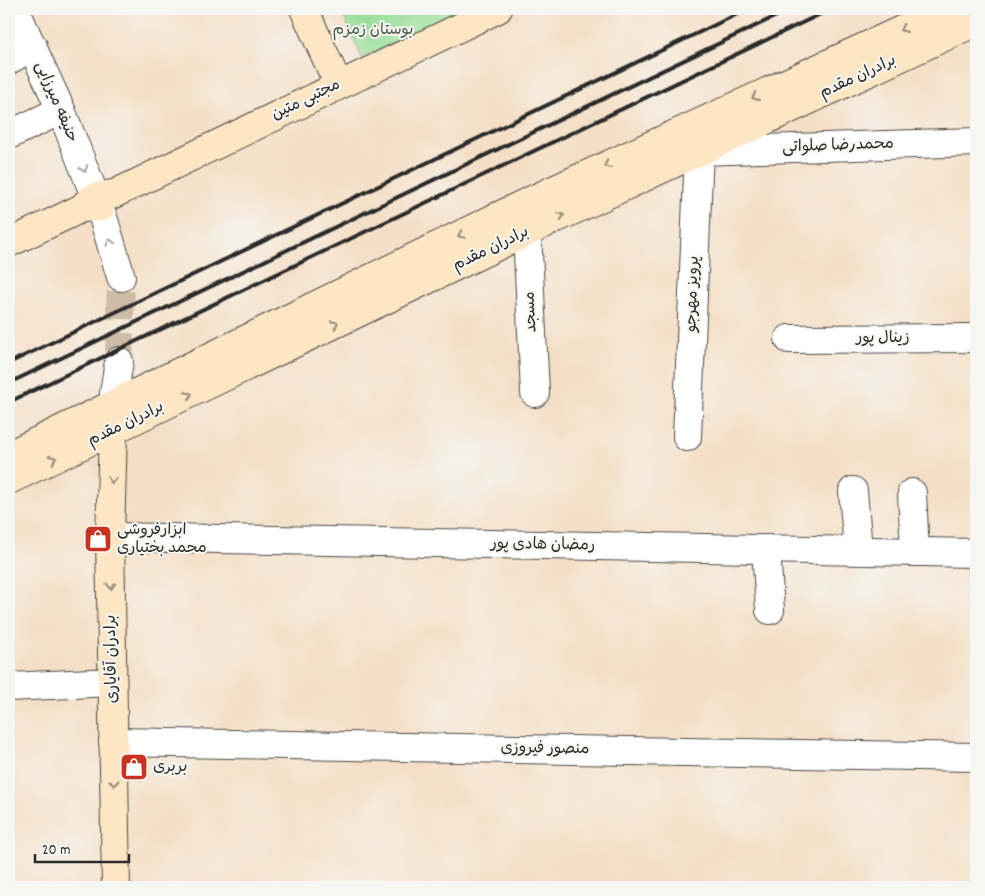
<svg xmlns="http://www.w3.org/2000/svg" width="985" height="896" font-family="Dekko,'Playpen Sans Arabic',sans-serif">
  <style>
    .green { fill: #98de97; stroke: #628461 }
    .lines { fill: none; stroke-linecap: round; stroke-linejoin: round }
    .street-tunnel { stroke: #ccbba7; stroke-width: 28; stroke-dasharray: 28 14; stroke-linecap: butt }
    .street-casing { stroke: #494642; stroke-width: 30 }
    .secondary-casing { stroke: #494642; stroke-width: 30 }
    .street { stroke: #fff; stroke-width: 28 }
    .secondary { stroke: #fce6c4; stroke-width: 28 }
    .rail { stroke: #2b2b2b; stroke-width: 4 }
    .oneway { stroke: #948878 }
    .oneway2 { stroke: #a0a0a0 }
    .labels { text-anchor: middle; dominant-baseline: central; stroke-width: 4; stroke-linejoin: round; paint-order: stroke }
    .park-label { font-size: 16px; fill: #465846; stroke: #f6f6f2 }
    .street-label { font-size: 16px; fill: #2b2b2b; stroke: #f6f6f2 }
    .poi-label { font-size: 16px; fill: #2b2b2b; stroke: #f6f6f2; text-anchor: start }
  </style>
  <rect width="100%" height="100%" fill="#f6f6f2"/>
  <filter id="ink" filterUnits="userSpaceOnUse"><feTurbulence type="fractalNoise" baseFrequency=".02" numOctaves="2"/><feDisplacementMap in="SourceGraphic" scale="10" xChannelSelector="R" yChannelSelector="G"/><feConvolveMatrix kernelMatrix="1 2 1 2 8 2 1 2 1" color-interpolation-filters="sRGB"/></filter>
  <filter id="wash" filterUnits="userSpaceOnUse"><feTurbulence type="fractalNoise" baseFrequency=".0096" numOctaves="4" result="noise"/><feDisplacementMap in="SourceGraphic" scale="20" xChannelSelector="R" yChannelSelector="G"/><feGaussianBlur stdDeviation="1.12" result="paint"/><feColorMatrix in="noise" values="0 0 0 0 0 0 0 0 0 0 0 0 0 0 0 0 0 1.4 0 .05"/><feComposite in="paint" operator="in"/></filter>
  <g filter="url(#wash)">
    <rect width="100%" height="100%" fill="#f4dfc6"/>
    <!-- green -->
    <polygon class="green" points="341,9 468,9 362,58"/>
  </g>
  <g filter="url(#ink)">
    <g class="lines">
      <!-- street-tunnel -->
      <polyline class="street-tunnel" points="119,361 121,277"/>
      <defs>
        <g id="street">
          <polyline points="15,9 61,110 95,196"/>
          <polyline points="9,60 33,46"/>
          <polyline points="9,135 61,110"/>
          <polyline points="100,207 121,277"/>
          <polyline points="527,232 535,393"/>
          <polyline points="789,339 976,338"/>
          <polyline points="113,424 114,393 119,361"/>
          <polyline points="687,437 699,151 976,142"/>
          <polyline points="853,491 858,550"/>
          <polyline points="912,493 915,552"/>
          <polyline points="110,537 976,553"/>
          <polyline points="766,549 770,610"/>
          <polyline points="9,687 112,682"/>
          <polyline points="113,742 976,757"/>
        </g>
        <g id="secondary">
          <polyline points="304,9 338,84"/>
          <path d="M82,208C93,195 98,196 114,194L498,9"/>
          <polyline points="9,243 82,208 101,207"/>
          <polyline points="113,431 110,537 116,887"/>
          <polyline points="9,455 521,205 947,9"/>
          <polyline points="9,480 527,232 976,22"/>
        </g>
      </defs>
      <!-- street casing -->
      <use href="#street" class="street-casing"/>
      <!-- secondary casing -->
      <use href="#secondary" class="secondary-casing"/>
      <!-- street -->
      <use href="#street" class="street"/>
      <!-- secondary -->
      <use href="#secondary" class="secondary"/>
      <!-- rail -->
      <g class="rail">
        <polyline points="9,363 748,9"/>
        <polyline points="9,383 791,9"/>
        <polyline points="9,402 831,9"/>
      </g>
    </g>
    <!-- one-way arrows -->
    <defs><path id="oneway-chevron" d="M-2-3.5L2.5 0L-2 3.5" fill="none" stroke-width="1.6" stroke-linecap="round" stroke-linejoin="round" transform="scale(1.25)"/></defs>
    <g class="oneway">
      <use href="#oneway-chevron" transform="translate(903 29) rotate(155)"/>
      <use href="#oneway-chevron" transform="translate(755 97) rotate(155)"/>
      <use href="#oneway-chevron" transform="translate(607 165) rotate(155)"/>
      <use href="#oneway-chevron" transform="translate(561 216) rotate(-25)"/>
      <use href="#oneway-chevron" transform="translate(461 235) rotate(154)"/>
      <use href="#oneway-chevron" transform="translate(335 324) rotate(-26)"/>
      <use href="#oneway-chevron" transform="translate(189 395) rotate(-26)"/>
      <use href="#oneway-chevron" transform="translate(53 459) rotate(-25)"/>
      <use href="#oneway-chevron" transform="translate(112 480) rotate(92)"/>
      <use href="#oneway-chevron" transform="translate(111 586) rotate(89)"/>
      <use href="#oneway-chevron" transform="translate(114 783) rotate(89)"/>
    </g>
    <g class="oneway2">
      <use href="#oneway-chevron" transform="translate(84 169) rotate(69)"/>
      <use href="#oneway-chevron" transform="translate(110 242) rotate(-107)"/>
    </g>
  </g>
  <!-- icons -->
  <defs>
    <symbol id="shop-square" viewBox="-11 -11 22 22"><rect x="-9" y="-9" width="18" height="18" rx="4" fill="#c8321e" stroke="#f6f6f2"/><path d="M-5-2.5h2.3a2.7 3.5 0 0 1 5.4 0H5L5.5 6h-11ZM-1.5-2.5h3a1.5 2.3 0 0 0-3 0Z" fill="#fff"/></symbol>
  </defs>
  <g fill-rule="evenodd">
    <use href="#shop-square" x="82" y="523" width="32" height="32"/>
    <use href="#shop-square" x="118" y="751" width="32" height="32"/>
  </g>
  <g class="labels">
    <!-- park labels -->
    <g class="park-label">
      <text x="373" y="30">بوستان زمزم</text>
    </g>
    <!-- street labels -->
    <g class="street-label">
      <text transform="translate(858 77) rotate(-25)">برادران مقدم</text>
      <text transform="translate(306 100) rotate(-26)">مجتبی متین</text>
      <text transform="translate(56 102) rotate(67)">حنیفه میرزایی</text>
      <text transform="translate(838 146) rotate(-2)">محمدرضا صلواتی</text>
      <text transform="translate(491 249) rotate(-26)">برادران مقدم</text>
      <text transform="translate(693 294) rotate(-88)">پرویز مهرجو</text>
      <text transform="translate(531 312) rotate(-93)">مسجد</text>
      <text x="883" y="338">زینال پور</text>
      <text transform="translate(126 424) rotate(-26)">برادران مقدم</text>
      <text transform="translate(543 545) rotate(1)">رمضان هادی پور</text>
      <text transform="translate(112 659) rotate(-91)">برادران آقایاری</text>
      <text transform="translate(545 749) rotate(1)">منصور فیروزی</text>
    </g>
    <!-- poi labels -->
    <g class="poi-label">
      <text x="117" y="530">ابزارفروشی<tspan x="117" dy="18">محمد بختیاری</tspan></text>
      <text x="153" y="767">بربری</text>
    </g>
  </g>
  <!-- margin -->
  <rect width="985" height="896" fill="none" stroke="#f6f6f2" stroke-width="30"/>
  <!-- scale -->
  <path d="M35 854v8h94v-8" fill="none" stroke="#2b2b2b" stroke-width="2.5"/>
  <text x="42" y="854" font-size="15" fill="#2b2b2b" stroke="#f6f6f2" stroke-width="4" paint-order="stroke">20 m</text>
</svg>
